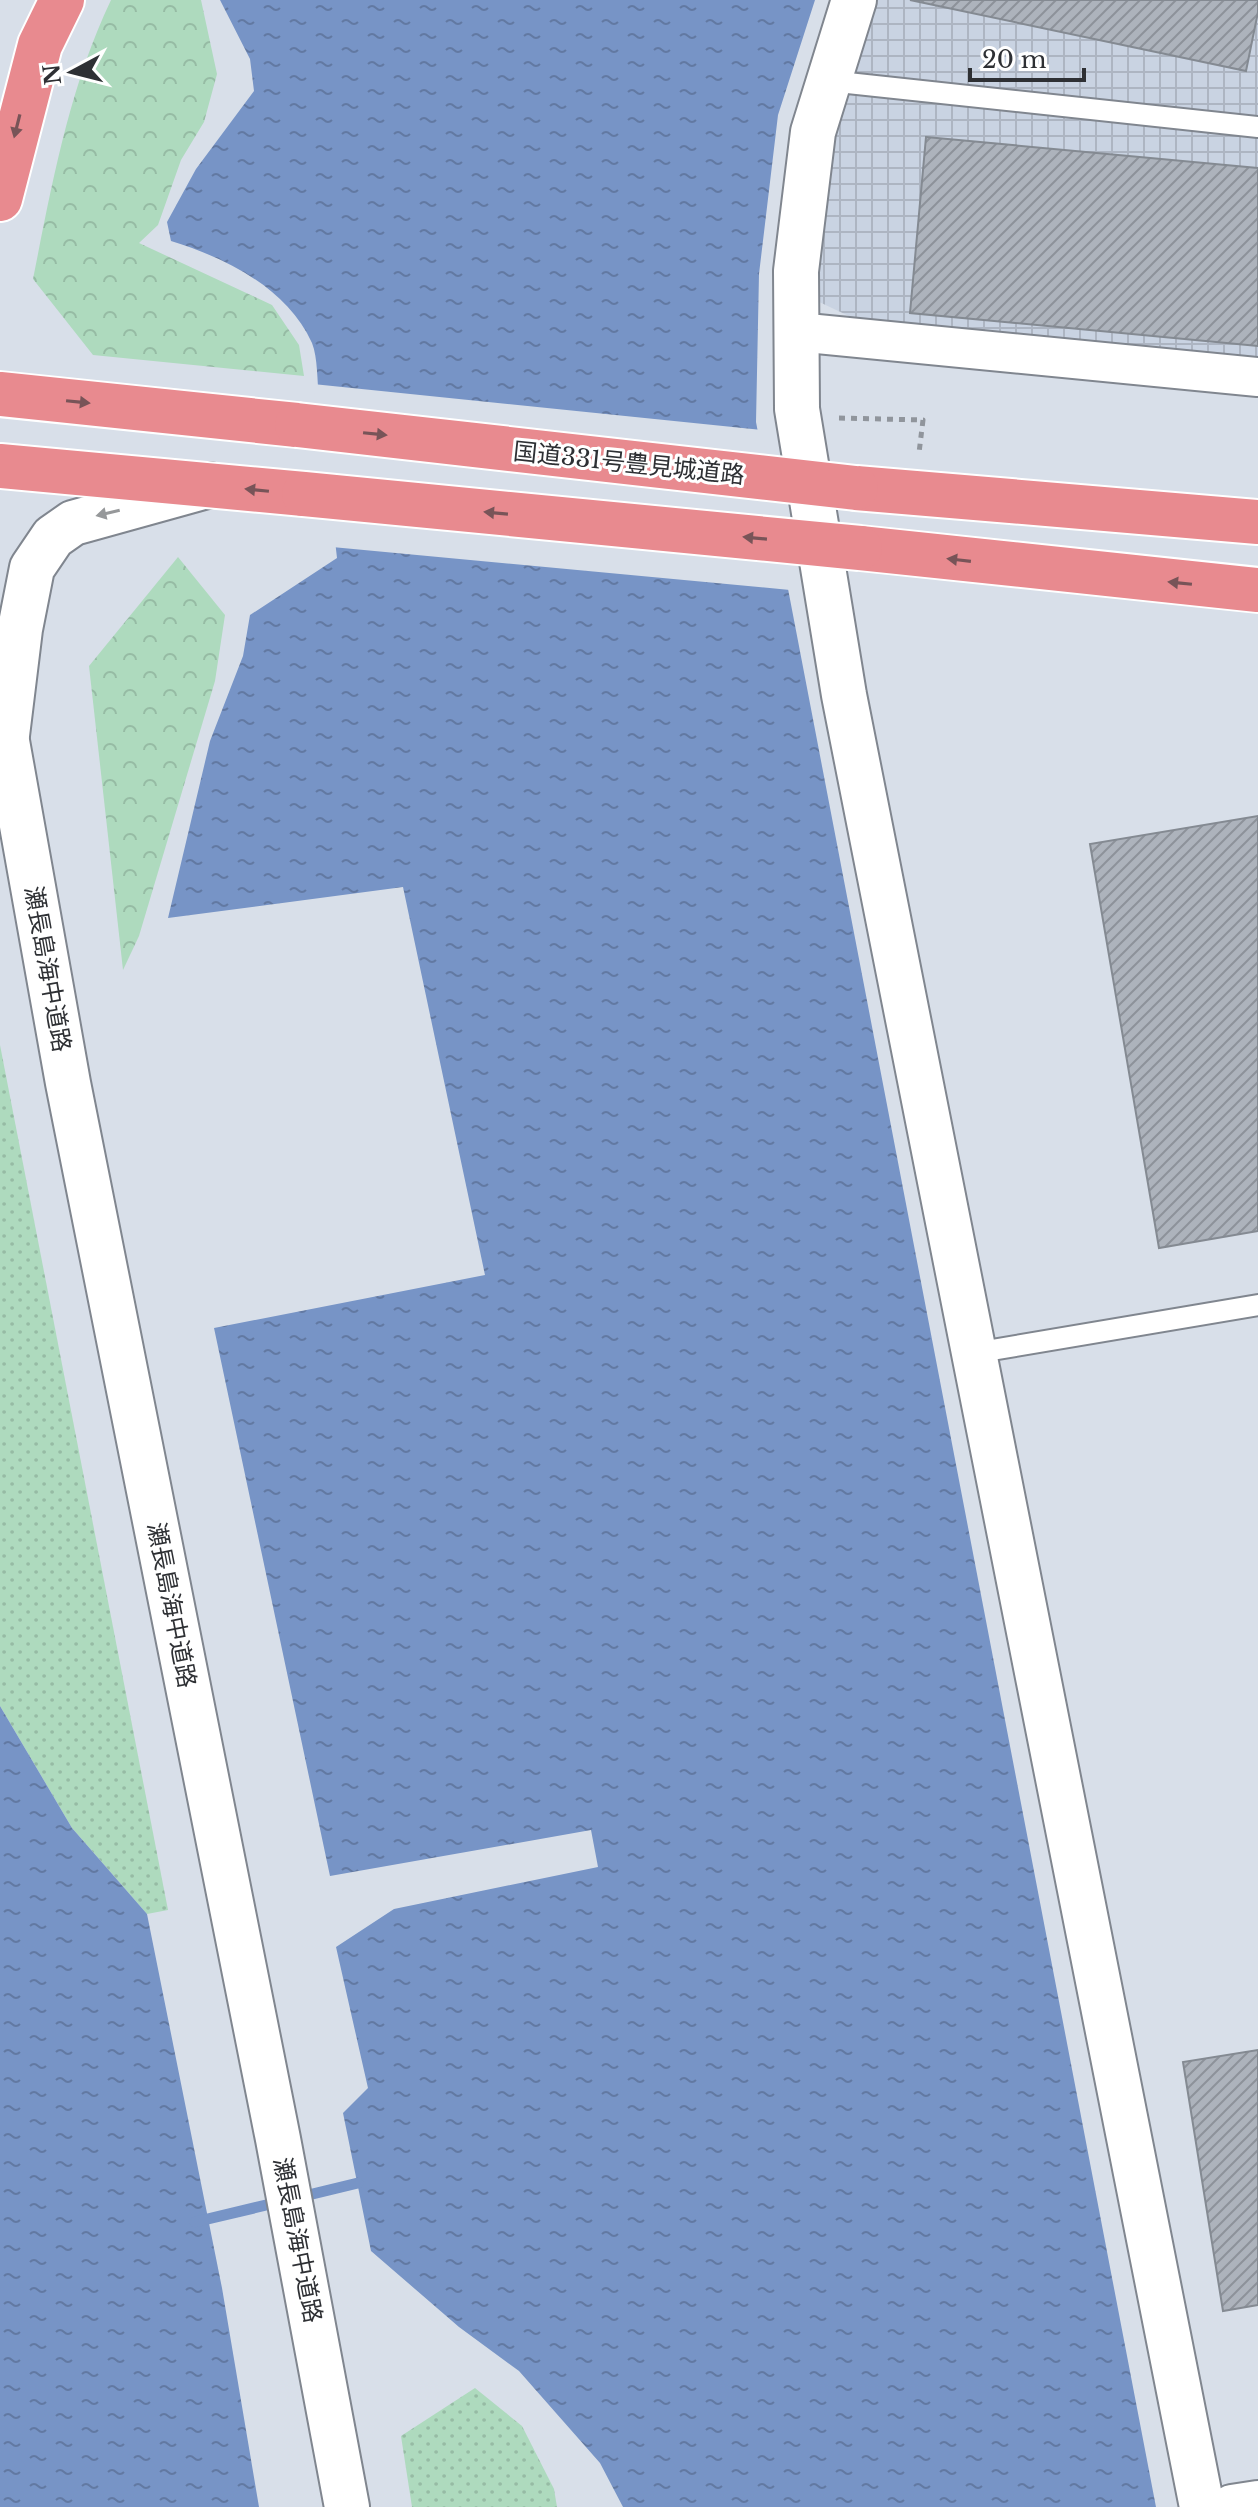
<svg xmlns="http://www.w3.org/2000/svg" width="1258" height="2507" font-family="'Libre Baskerville','Noto Sans JP',serif">
  <style>
    .industrial { fill: url(#industrial-grid) }
    .grass { fill: url(#grass-dots) }
    .forest { fill: url(#forest-crowns) }
    .water { fill: url(#water-ripples) }
    .pier { fill: #d8dfe9 }
    .lines { fill: none; stroke-linecap: round; stroke-linejoin: round }
    .stream { stroke: #7794c6; stroke-width: 11 }
    .building { fill: url(#building-hatch); stroke: #848a92; stroke-width: 2 }
    .service-casing { stroke: #80868f; stroke-width: 24 }
    .minor-casing { stroke: #80868f; stroke-width: 42 }
    .tertiary-casing { stroke: #80868f; stroke-width: 48 }
    .trunk-casing { stroke: #fff; stroke-width: 48 }
    .path { stroke: #90959c; stroke-width: 5; stroke-dasharray: 6 6; stroke-linecap: butt }
    .service { stroke: #fff; stroke-width: 20 }
    .minor { stroke: #fff; stroke-width: 38 }
    .tertiary { stroke: #fff; stroke-width: 44 }
    .trunk { stroke: #e88a8f; stroke-width: 44 }
    .trunk-bridge-casing { stroke: #fff; stroke-width: 48; stroke-linecap: butt }
    .trunk-bridge { stroke: #e88a8f; stroke-width: 44 }
    .oneway { fill: #785458 }
    .oneway2 { fill: #96989a }
    .labels { text-anchor: middle; dominant-baseline: central; stroke-width: 6; stroke-linejoin: round; paint-order: stroke }
    .street-label { font-size: 24px; fill: #2e3034; stroke: #fff }
  </style>
  <defs>
    <pattern id="industrial-grid" width="8" height="8" patternUnits="userSpaceOnUse" patternTransform="scale(2)"><rect width="8" height="8" fill="#c9d3e2"/><path d="M0 4h8M4 0v8" fill="none" stroke="#adb5c2"/></pattern>
    <pattern id="grass-dots" width="8" height="8" patternUnits="userSpaceOnUse" patternTransform="scale(2)"><rect width="8" height="8" fill="#aedabe"/><path d="M2 2h.1M6 6h.1" fill="none" stroke="#96bba4" stroke-width="1.8" stroke-linecap="round"/></pattern>
    <pattern id="forest-crowns" width="20" height="18" patternUnits="userSpaceOnUse" patternTransform="scale(2)"><rect width="20" height="18" fill="#aedabe"/><path d="M2 6a3 3 0 1 1 6 0M12 15a3 3 0 1 1 6 0" fill="none" stroke="#96bba4"/></pattern>
    <pattern id="water-ripples" width="26" height="14" patternUnits="userSpaceOnUse" patternTransform="scale(2)"><rect width="26" height="14" fill="#7794c6"/><path d="M2 4q2-2 4 0t4 0M15 11q2-2 4 0t4 0" fill="none" stroke="#6279a2"/></pattern>
    <pattern id="building-hatch" width="6" height="6" patternUnits="userSpaceOnUse" patternTransform="scale(2)"><rect width="6" height="6" fill="#adb3bc"/><path d="M-1 1l2-2M0 6l6-6M5 7l2-2" fill="none" stroke="#8d929a"/></pattern>
  </defs>
  <rect width="100%" height="100%" fill="#d8dfe9"/>
  <!-- industrial -->
  <polygon class="industrial" points="876,0 1258,0 1258,389 908,344 815,300 832,135"/>
  <!-- grass -->
  <g class="grass">
    <polygon points="0,1045 168,1910 147,1914 72,1828 0,1706"/>
    <polygon points="475,2388 522,2426 554,2489 557,2507 412,2507 401,2436"/>
  </g>
  <!-- forest -->
  <g class="forest">
    <path d="M111,0H201L217,74L204,122L181,160L158,225L139,243L272,305L299,345L304,376L93,355L33,279C52,184 69,88 111,0Z"/>
    <polygon points="178,557 225,615 215,681 139,936 123,970 89,666"/>
  </g>
  <!-- water -->
  <g class="water">
    <path d="M220,0H815L778,115L759,274L756,422L1156,2507H623L600,2463L519,2371L459,2327L371,2251L343,2113L368,2088L336,1947L394,1909L598,1867L591,1830L330,1876L214,1328L485,1275L403,887L168,918L210,741L243,656L250,615L337,558C331,505 325,452 319,398C317,382 318,358 312,343C287,288 226,258 171,241L167,222L196,169L254,91L250,59Z"/>
    <polygon points="0,1706 72,1828 147,1914 222,2288 259,2507 0,2507"/>
  </g>
  <!-- pier -->
  <polygon class="pier" points="313,384 762,430 790,590 332,547"/>
  <g class="lines">
    <!-- stream -->
    <g class="stream">
      <polyline points="296,2198 358,2183"/>
      <polyline points="195,2222 279,2202"/>
    </g>
  </g>
  <!-- building -->
  <g class="building">
    <polygon points="910,0 1258,0 1258,12 1246,71"/>
    <polygon points="926,137 1258,168 1258,346 910,313"/>
    <polygon points="1258,816 1258,1231 1159,1248 1090,844"/>
    <polygon points="1258,2050 1258,2305 1223,2311 1183,2062"/>
  </g>
  <g class="lines">
    <defs>
      <g id="service">
        <polyline points="829,81 1258,127"/>
        <polyline points="974,1353 1258,1305"/>
      </g>
      <polyline id="minor" points="797,332 1258,377"/>
      <g id="tertiary">
        <polyline points="854,0 813,132 796,271 797,409 844,695 1202,2507"/>
        <polyline points="0,702 68,1083 278,2139 347,2507"/>
        <polyline points="7,735 20,629 32,568 53,537 73,523 210,485"/>
        <polyline points="1232,2507 1258,2503"/>
      </g>
      <g id="trunk">
        <polyline points="0,199 40,45 62,0"/>
        <polyline points="0,394 297,425"/>
        <polyline points="0,466 304,494"/>
        <polyline points="856,488 1258,522"/>
        <polyline points="860,548 1258,590"/>
      </g>
    </defs>
    <!-- service casing -->
    <use href="#service" class="service-casing"/>
    <!-- minor casing -->
    <use href="#minor" class="minor-casing"/>
    <!-- tertiary casing -->
    <use href="#tertiary" class="tertiary-casing"/>
    <!-- trunk casing -->
    <use href="#trunk" class="trunk-casing"/>
    <!-- path -->
    <polyline class="path" points="839,418 923,420 919,453"/>
    <!-- service -->
    <use href="#service" class="service"/>
    <!-- minor -->
    <use href="#minor" class="minor"/>
    <!-- tertiary -->
    <use href="#tertiary" class="tertiary"/>
    <!-- trunk -->
    <use href="#trunk" class="trunk"/>
    <defs>
      <g id="trunk-bridge">
        <polyline points="297,425 856,488"/>
        <polyline points="304,494 860,548"/>
      </g>
    </defs>
    <!-- trunk-bridge casing -->
    <use href="#trunk-bridge" class="trunk-bridge-casing"/>
    <!-- trunk-bridge -->
    <use href="#trunk-bridge" class="trunk-bridge"/>
  </g>
  <!-- one-way arrows -->
  <defs><path id="oneway-solid" d="M-6-.8H1V-3.2L6.5 0L1 3.2V.8H-6Z" transform="scale(2)"/></defs>
  <g class="oneway">
    <use href="#oneway-solid" transform="translate(17 126) rotate(104)"/>
    <use href="#oneway-solid" transform="translate(78 402) rotate(6)"/>
    <use href="#oneway-solid" transform="translate(375 434) rotate(6)"/>
    <use href="#oneway-solid" transform="translate(257 490) rotate(-174)"/>
    <use href="#oneway-solid" transform="translate(496 513) rotate(-175)"/>
    <use href="#oneway-solid" transform="translate(755 538) rotate(-175)"/>
    <use href="#oneway-solid" transform="translate(959 560) rotate(-173)"/>
    <use href="#oneway-solid" transform="translate(1180 583) rotate(-174)"/>
  </g>
  <use class="oneway2" href="#oneway-solid" transform="translate(108 513) rotate(167)"/>
  <g class="labels">
    <!-- street labels -->
    <g class="street-label">
      <text transform="translate(629 463) rotate(6)">国道331号豊見城道路</text>
      <text transform="translate(48 969) rotate(80)">瀬長島海中道路</text>
      <text transform="translate(172 1605) rotate(79)">瀬長島海中道路</text>
      <text transform="translate(298 2240) rotate(79)">瀬長島海中道路</text>
    </g>
  </g>
  <!-- north arrow -->
  <g transform="translate(72 72) rotate(263)" stroke="#ffffff" stroke-width="6" paint-order="stroke">
  <path d="M0-6L14 30L0 20L-14 30Z" fill="#2e3034"/>
  <text y="-12" font-size="22" font-weight="bold" text-anchor="middle" fill="#2e3034">N</text>
  </g>
  <!-- scale -->
  <path d="M970 68v12h114v-12" fill="none" stroke="#2e3034" stroke-width="4"/>
  <text x="982" y="68" font-size="24" fill="#2e3034" stroke="#ffffff" stroke-width="6" paint-order="stroke">20 m</text>
</svg>
